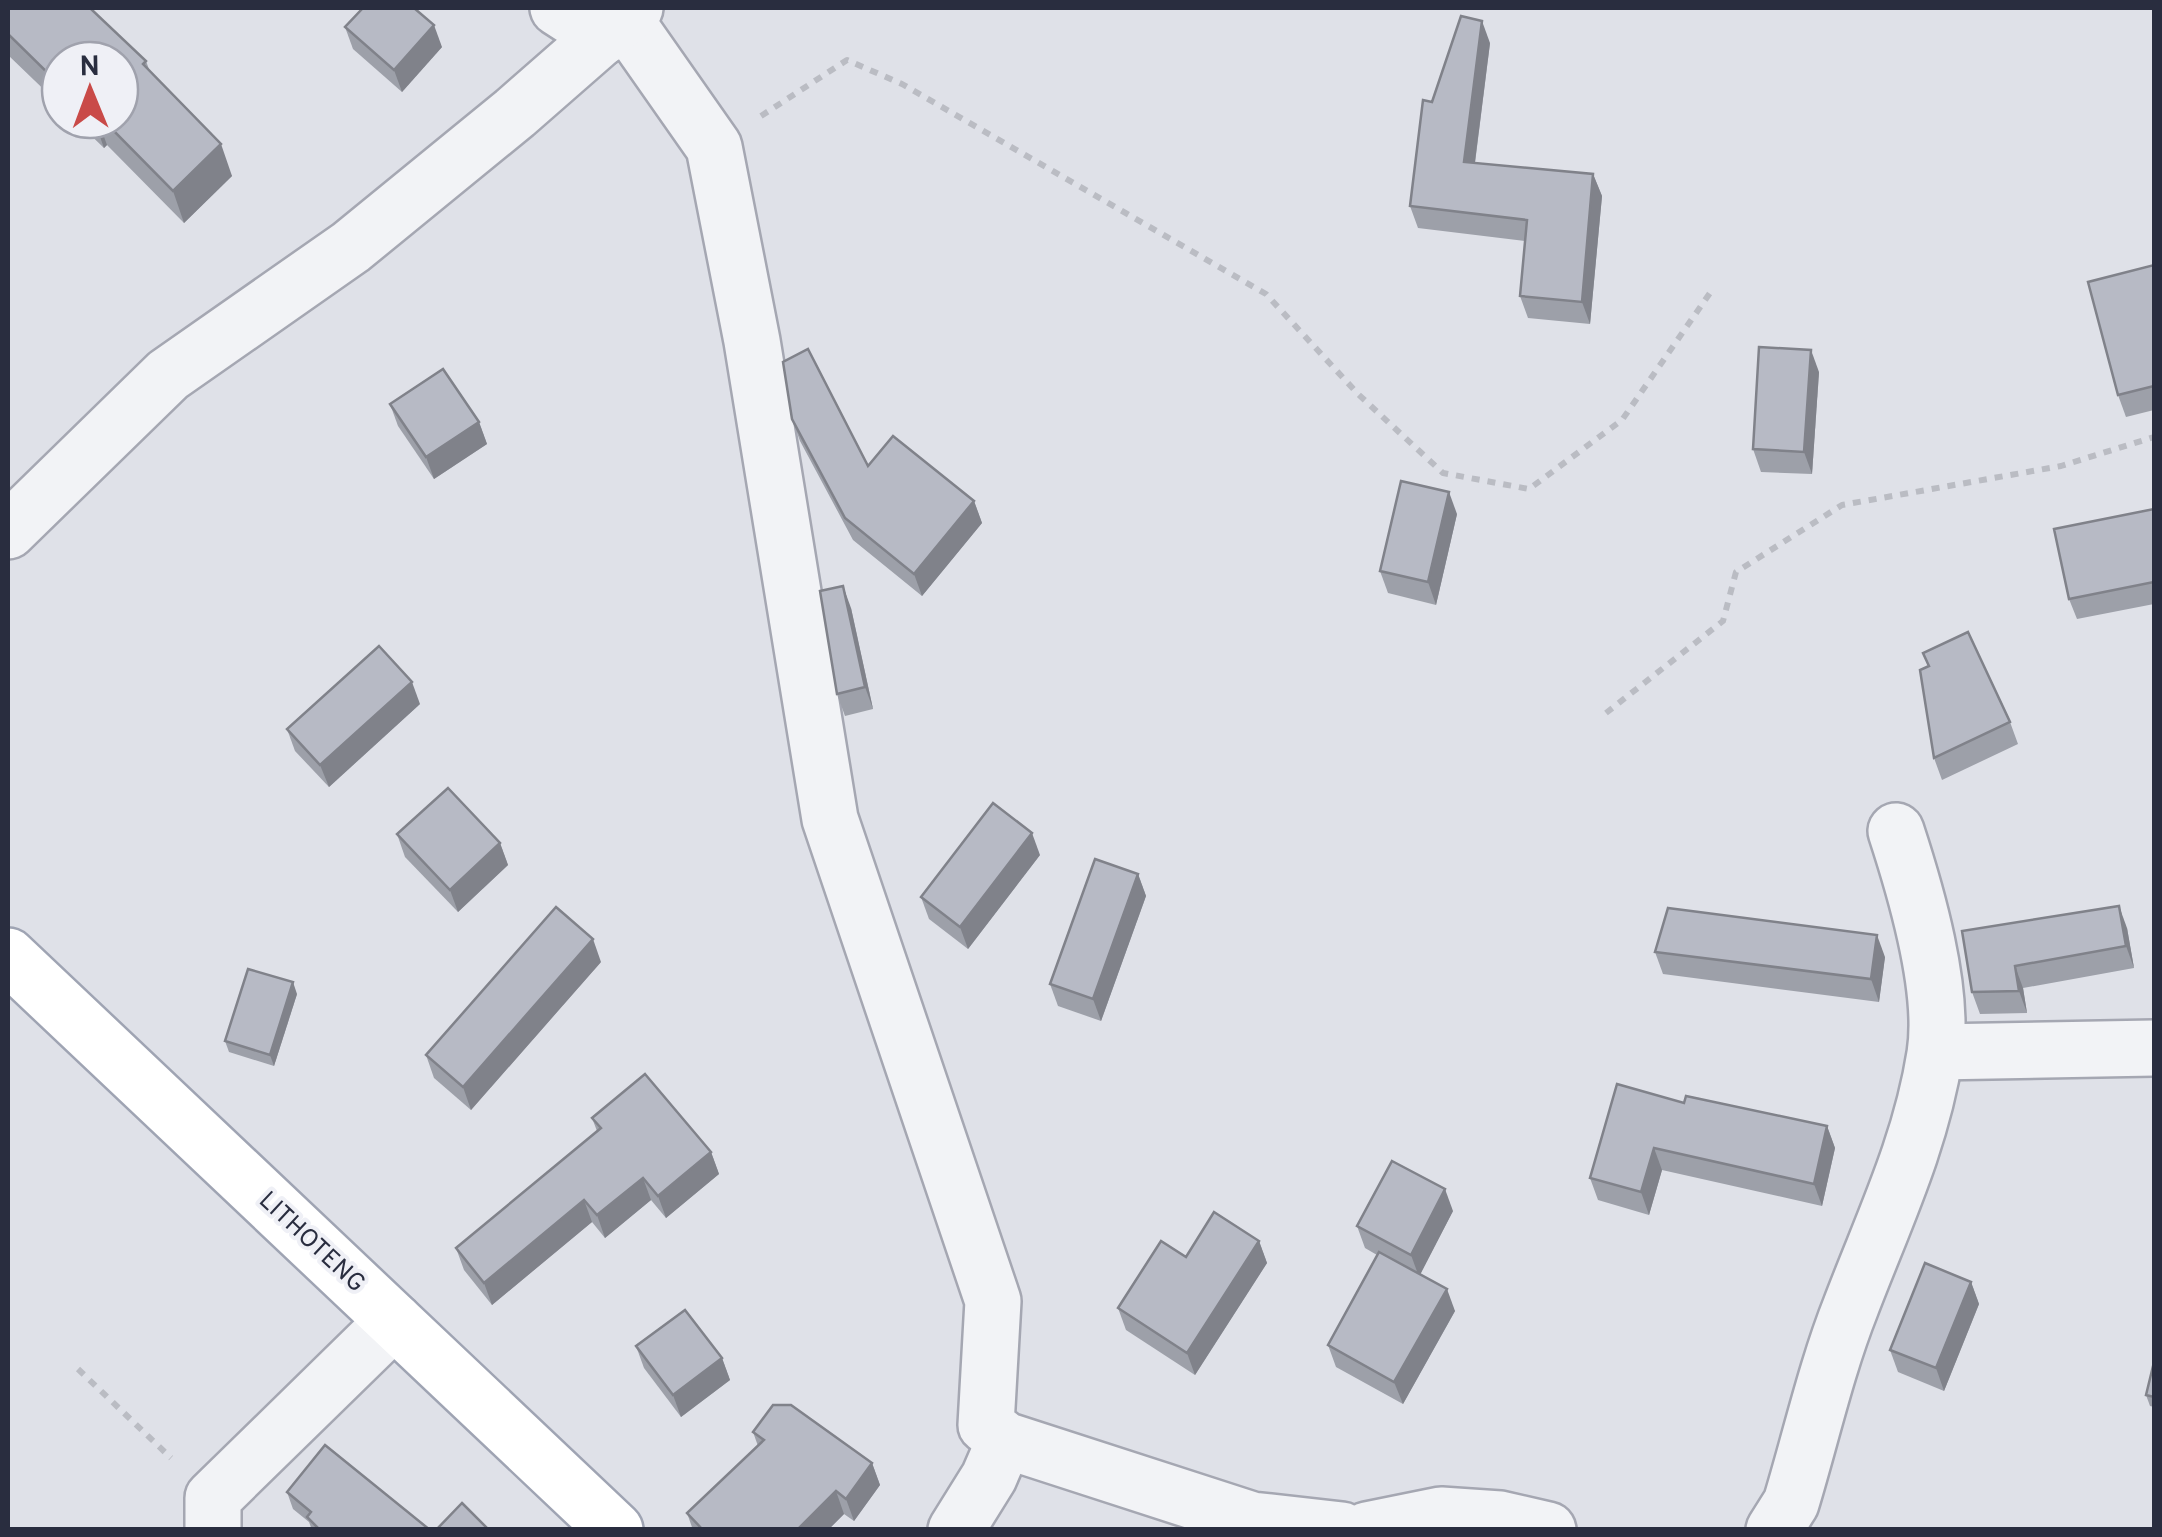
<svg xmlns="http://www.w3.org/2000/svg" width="2162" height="1537" font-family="Overpass,sans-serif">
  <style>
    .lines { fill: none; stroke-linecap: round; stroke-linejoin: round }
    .minor-casing { stroke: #a5a7b2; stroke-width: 60 }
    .major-casing { stroke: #9fa4b3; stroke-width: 60 }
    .path { stroke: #babcc3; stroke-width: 6; stroke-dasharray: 8 8; stroke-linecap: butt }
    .minor { stroke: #f2f3f6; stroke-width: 55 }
    .major { stroke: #fff; stroke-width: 55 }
    .wall { fill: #9da0a9 }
    .shaded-wall { fill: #80828a }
    .building { fill: #b7bac5; stroke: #80828a; stroke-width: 2.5 }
    .labels { text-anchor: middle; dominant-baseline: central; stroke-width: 8; stroke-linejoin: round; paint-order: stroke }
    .street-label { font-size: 25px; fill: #292d3f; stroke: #eff0f6 }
  </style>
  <rect width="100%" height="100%" fill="#dfe1e8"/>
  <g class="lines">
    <defs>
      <g id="minor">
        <polyline points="558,8 603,37"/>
        <polyline points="625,20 714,147 752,341 830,819 993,1301 986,1425 1005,1440 1252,1520 1342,1530"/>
        <polyline points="8,531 168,375 351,247 515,113 635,8"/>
        <polyline points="1936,1052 2154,1048"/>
        <polyline points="213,1530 213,1498 394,1321"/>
        <polyline points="956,1530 989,1477 1005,1440"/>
        <polyline points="1367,1530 1441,1515 1500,1519 1548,1530"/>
        <path d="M1774,1530L1791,1503C1811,1437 1826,1369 1851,1306C1883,1222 1921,1144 1935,1054C1945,990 1916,892 1896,831"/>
      </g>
      <polyline id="major" points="8,956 615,1530"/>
    </defs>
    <!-- minor casing -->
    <use href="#minor" class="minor-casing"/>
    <!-- major casing -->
    <use href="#major" class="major-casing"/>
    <!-- path -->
    <g class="path">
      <polyline points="761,116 847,60 902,84 1266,294 1358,394 1443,473 1529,489 1622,420 1712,290"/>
      <polyline points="1606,713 1723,621 1736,572 1842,505 2061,466 2154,437"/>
      <polyline points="78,1369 171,1458"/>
    </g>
    <!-- minor -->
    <use href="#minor" class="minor"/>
    <!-- major -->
    <use href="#major" class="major"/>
  </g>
  <!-- wall -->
  <g class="wall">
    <polygon points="8,8 146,61 150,72 232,176 184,223 107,145 104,148 75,120 120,120 60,60 60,105 8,55"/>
    <polygon points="345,27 442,47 402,92 353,49"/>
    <polygon points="1490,43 1475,163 1593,174 1602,196 1590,324 1528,318 1520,296 1525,241 1418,228 1410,206 1432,102"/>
    <polygon points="2154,265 2154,410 2126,417 2118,395"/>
    <polygon points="1819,372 1812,474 1761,472 1753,449"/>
    <polygon points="390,404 479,422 487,444 434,479 398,426"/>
    <polygon points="792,419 868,466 974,501 982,523 922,596 853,540 800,441"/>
    <polygon points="2154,509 2154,604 2077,619 2069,599"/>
    <polygon points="1457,514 1436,605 1388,593 1380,571"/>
    <polygon points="851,608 873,709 845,716 837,694"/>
    <polygon points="1923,653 2010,722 2018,744 1942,780 1934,758 1928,666"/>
    <polygon points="420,704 329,787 295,751 287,729"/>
    <polygon points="397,834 500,843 508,865 458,912 405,857"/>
    <polygon points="1040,855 968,949 929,919 921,897"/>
    <polygon points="1138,874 1146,896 1101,1021 1058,1006 1050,984"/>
    <polygon points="2127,928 2134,968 2023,988 2027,1013 1980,1014 1972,992 1962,931"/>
    <polygon points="1655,952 1885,957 1879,1002 1663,974"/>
    <polygon points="601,962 471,1110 434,1078 426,1055"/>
    <polygon points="297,994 274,1066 229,1052 225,1041"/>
    <polygon points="1684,1103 1827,1126 1835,1148 1822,1206 1662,1170 1649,1215 1598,1200 1590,1178"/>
    <polygon points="592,1118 711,1152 719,1174 666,1218 651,1200 605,1238 592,1222 492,1305 464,1270 456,1248 597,1131"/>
    <polygon points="1453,1211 1420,1274 1455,1311 1403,1404 1336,1367 1328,1345 1377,1255 1365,1248 1357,1226"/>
    <polygon points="1259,1241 1267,1263 1195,1375 1126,1330 1118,1308 1186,1257"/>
    <polygon points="1971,1282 1979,1304 1944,1391 1898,1372 1890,1350"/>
    <polygon points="636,1346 722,1358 730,1380 681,1417 644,1368"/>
    <polygon points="2154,1362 2154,1407 2150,1406 2146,1395"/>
    <polygon points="753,1432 872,1463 880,1485 854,1521 844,1514 828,1530 693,1530 687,1513 758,1446"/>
    <polygon points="287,1492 430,1530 312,1530 309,1522 293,1509"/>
  </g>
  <!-- shaded-wall -->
  <g class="shaded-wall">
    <polygon points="1482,21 1490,43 1472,185 1464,162"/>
    <polygon points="434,25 442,47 402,92 394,70"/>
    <polygon points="94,120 98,120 107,145 104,148"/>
    <polygon points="221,144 232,176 184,223 173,191"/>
    <polygon points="1593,174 1602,196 1590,324 1582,302"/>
    <polygon points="1811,350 1819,372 1812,474 1804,452"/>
    <polygon points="479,422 487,444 434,479 426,457"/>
    <polygon points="1449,492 1457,514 1436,605 1428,582"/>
    <polygon points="974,501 982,523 922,596 914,574"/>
    <polygon points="843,586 851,608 873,709 865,687"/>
    <polygon points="412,682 420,704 329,787 320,765"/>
    <polygon points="1032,833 1040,855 968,949 960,927"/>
    <polygon points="500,843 508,865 458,912 450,890"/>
    <polygon points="1138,874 1146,896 1101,1021 1093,999"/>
    <polygon points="2119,906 2127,928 2134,968 2126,946"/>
    <polygon points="1877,935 1885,957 1879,1002 1871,979"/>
    <polygon points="593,939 601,962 471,1110 463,1087"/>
    <polygon points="2015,966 2023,988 2027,1013 2019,991"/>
    <polygon points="293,982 297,994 274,1066 270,1055"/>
    <polygon points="1827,1126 1835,1148 1822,1206 1814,1184"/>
    <polygon points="1654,1148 1662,1170 1649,1215 1641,1192"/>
    <polygon points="711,1152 719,1174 666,1218 658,1196"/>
    <polygon points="643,1178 651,1200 605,1238 597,1215"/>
    <polygon points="1445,1189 1453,1211 1419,1277 1411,1255"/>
    <polygon points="584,1200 592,1222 492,1305 484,1283"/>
    <polygon points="1259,1241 1267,1263 1195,1375 1187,1353"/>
    <polygon points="1971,1282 1979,1304 1944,1391 1936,1368"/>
    <polygon points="1447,1289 1455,1311 1403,1404 1394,1382"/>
    <polygon points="722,1358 730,1380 681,1417 673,1395"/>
    <polygon points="872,1463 880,1485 854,1521 846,1499"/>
    <polygon points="836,1491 844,1514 828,1530 797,1530"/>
  </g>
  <!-- building -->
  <g class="building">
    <polygon points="8,8 90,8 146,61 143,64 221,144 173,191 103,120 120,120 120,60 60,60 60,85 8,34"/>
    <polygon points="363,8 414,8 434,25 394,70 345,27"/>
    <polygon points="1461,16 1482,21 1464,162 1593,174 1582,302 1520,296 1527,220 1410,206 1423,100 1432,102"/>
    <polygon points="2154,265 2154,386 2118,395 2088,282"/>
    <polygon points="1759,347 1811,350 1804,452 1753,449"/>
    <polygon points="808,349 868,466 893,436 974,501 914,574 845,518 792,419 783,362"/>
    <polygon points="443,369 479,422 426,457 390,404"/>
    <polygon points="1401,481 1449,492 1428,582 1380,571"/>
    <polygon points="2154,509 2154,582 2069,599 2054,529"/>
    <polygon points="843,586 865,687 837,694 820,591"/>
    <polygon points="1968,632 2010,722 1934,758 1920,670 1929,666 1923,653"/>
    <polygon points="379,646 412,682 320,765 287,729"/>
    <polygon points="448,788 500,843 450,890 397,834"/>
    <polygon points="993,803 1032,833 960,927 921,897"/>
    <polygon points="1095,859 1138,874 1093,999 1050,984"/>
    <polygon points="2119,906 2126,946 2015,966 2019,991 1972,992 1962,931"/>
    <polygon points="556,907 593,939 463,1087 426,1055"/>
    <polygon points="1668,908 1877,935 1871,979 1655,952"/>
    <polygon points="248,969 293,982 270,1055 225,1041"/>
    <polygon points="645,1074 711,1152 658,1196 643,1178 597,1215 584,1200 484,1283 456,1248 601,1128 592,1118"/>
    <polygon points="1617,1084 1684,1103 1686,1096 1827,1126 1814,1184 1654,1148 1641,1192 1590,1178"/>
    <polygon points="1392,1161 1445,1189 1411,1255 1357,1226"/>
    <polygon points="1214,1212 1259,1241 1187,1353 1118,1308 1161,1241 1186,1257"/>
    <polygon points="1379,1252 1447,1289 1394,1382 1328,1345"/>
    <polygon points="1925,1263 1971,1282 1936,1368 1890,1350"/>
    <polygon points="685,1310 722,1358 673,1395 636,1346"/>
    <polygon points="2154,1362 2154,1397 2146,1395"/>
    <polygon points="773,1405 791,1405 872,1463 846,1499 836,1491 797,1530 703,1530 687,1513 764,1440 753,1432"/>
    <polygon points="325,1445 430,1530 320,1530 307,1517 311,1512 287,1492"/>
    <polygon points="462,1503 489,1530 436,1530"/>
  </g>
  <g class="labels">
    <!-- street labels -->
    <g class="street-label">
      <text transform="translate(311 1243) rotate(43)">LITHOTENG</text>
    </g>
  </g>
  <!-- border -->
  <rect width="2162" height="1537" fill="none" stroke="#292d3f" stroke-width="20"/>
  <!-- north arrow -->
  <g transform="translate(90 90) rotate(359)"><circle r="48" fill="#eff0f6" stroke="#a0a2ad" stroke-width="2.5"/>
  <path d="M0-8L18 38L0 25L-18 38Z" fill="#c94a48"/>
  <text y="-15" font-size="28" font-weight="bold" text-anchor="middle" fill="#292d3f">N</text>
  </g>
</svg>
